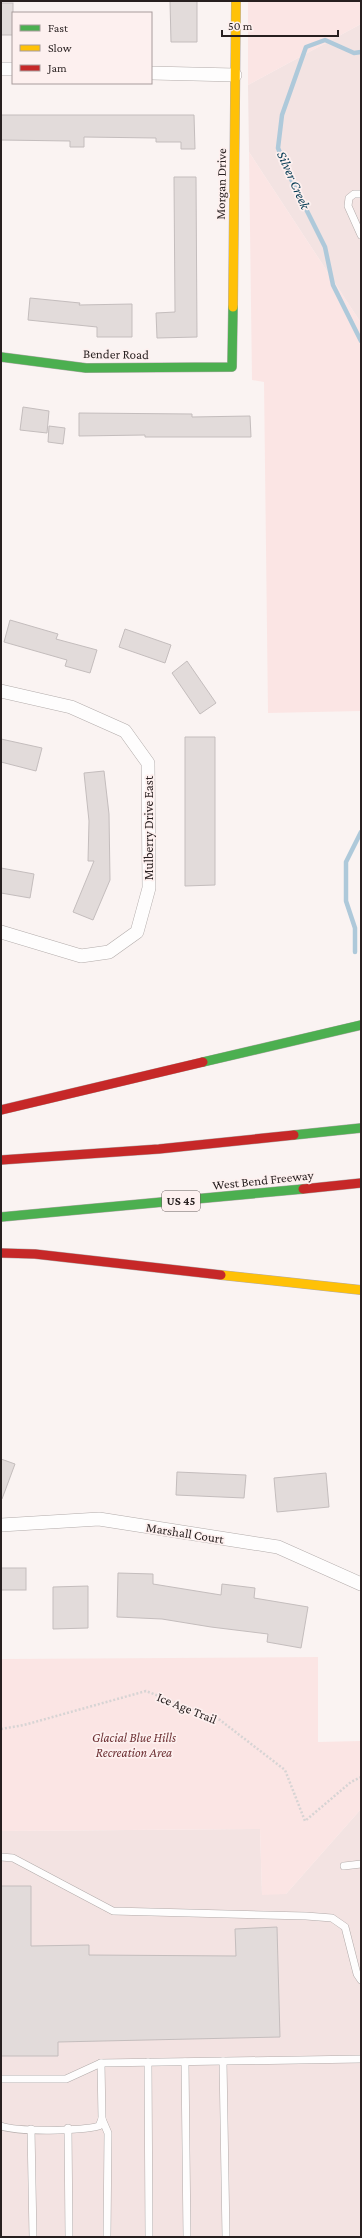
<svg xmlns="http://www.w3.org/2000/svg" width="362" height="2238" font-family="'Crimson Pro',serif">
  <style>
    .built { fill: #f3e3e2 }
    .green { fill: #fbe5e4 }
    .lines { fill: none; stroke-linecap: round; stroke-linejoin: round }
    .stream { stroke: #aec9da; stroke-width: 4.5 }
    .building { fill: #e2dbda; stroke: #c4bdbd }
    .lane-casing { stroke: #b2abaa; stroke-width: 8 }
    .street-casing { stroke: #b2abaa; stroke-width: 14 }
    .fast-casing { stroke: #b2abaa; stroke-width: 10 }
    .slow-casing { stroke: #b2abaa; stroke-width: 10 }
    .jam-casing { stroke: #b2abaa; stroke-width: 10 }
    .path { stroke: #d7d4d4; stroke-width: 2.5; stroke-dasharray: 2 2; stroke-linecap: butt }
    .lane { stroke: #fefdfd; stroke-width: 7 }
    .street { stroke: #fefdfd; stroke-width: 13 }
    .fast { stroke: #4caf50; stroke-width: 9 }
    .slow { stroke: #ffc107; stroke-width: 9 }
    .jam { stroke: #c62828; stroke-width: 9 }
    .labels { text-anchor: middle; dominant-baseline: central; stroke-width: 3.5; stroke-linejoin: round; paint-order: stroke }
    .shield { fill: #fdf0ef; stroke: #675e5d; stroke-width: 1 }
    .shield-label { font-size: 12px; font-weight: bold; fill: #271f1f }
    .street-label { font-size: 13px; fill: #271f1f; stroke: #fdf0ef }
    .park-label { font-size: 13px; font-style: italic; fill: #6e3134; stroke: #fdf0ef }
    .water-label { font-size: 14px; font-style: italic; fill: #003851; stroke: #fdf0ef }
  </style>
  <rect width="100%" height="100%" fill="#faf3f2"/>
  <!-- built -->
  <g class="built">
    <polygon points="361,24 361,323 249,152 248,85"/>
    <polygon points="361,1809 361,2237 1,2237 1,1831 260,1829 262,1894 286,1894"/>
  </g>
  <!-- green -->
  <g class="green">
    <polygon points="248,1 361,1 361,24 248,85"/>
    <polygon points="249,152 361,323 361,711 268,713 264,382 252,380"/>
    <polygon points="318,1657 318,1742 361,1741 361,1809 286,1894 262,1895 260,1829 1,1831 1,1659"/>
  </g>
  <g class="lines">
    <!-- stream -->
    <g class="stream">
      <polyline points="361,52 354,53 325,40 306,47 282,115 278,148 292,181 325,247 333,285 361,341"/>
      <polyline points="355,952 355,928 346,901 346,862 361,832"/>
    </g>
  </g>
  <!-- building -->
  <g class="building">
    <polygon points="170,1 197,1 197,42 171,42"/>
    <rect x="1" y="3" width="12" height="32"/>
    <polygon points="1,115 194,115 195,149 181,149 181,142 156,142 156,138 84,137 84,147 70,147 70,141 1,140"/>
    <polygon points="174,177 196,177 197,337 157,338 156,313 175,312"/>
    <polygon points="30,298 80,303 79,305 132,304 132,337 97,337 97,327 28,320"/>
    <polygon points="23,407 49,411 47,433 20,430"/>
    <polygon points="79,413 192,414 192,417 250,416 251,437 145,437 145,435 79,436"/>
    <polygon points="49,426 65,428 63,444 48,442"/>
    <polygon points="10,620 58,634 56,639 97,650 90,673 65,666 67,660 4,642"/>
    <polygon points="125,629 171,645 165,663 119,647"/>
    <polygon points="187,661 216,703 200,714 172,673"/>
    <polygon points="185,737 215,737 215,885 185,886"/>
    <polygon points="1,739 42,748 36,771 1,762"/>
    <polygon points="104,771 109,814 110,880 93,920 73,912 94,861 88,861 89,821 84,773"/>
    <polygon points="1,868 34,874 30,898 1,893"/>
    <polygon points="1,1459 15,1464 2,1499 1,1499"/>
    <polygon points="177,1472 246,1475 244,1498 176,1495"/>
    <polygon points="326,1473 329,1507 277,1512 274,1478"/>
    <rect x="1" y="1568" width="25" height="22"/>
    <polygon points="118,1573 153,1574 153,1584 221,1595 222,1584 255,1588 254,1598 308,1607 301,1648 267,1642 268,1634 211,1627 162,1619 117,1617"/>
    <polygon points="88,1586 88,1628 53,1629 53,1587"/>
    <polygon points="1,1886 31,1886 31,1946 89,1945 89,1955 236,1956 235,1929 277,1927 280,2037 58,2042 58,2056 1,2056"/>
  </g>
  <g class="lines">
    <defs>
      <g id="lane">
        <polyline points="361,194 354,194 349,198 348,206 361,235"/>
        <polyline points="1,1857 13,1858 113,1911 306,1916 332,1918 345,1927 357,1974 361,1980"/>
        <polyline points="344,1866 361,1864"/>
        <polyline points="223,2061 226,2237"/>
        <polyline points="148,2062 149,2237"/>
        <polyline points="185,2062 187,2237"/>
        <polyline points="1,2079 66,2079 101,2063 361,2059"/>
        <polyline points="102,2119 108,2133 107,2237"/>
        <path d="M1,2126C18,2132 81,2131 99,2126L102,2119L101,2063"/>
        <polyline points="68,2128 69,2237"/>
        <polyline points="31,2129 33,2237"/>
      </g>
      <g id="street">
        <polyline points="1,69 13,69"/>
        <polyline points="151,73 235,75"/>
        <polyline points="1,691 71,707 125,731 148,763 149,888 137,932 109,952 81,956 1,932"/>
        <polyline points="1,1525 99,1519 278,1547 361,1584"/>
      </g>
      <g id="fast">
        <polyline points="1,357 86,368 232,367 233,307"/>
        <polyline points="203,1062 361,1025"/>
        <polyline points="294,1135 361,1128"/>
        <polyline points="1,1217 303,1189"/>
      </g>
      <g id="slow">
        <polyline points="233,307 236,1"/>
        <polyline points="221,1275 361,1290"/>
      </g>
      <g id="jam">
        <polyline points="1,1110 203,1062"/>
        <polyline points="1,1160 159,1149 294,1135"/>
        <polyline points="303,1189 361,1183"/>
        <polyline points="1,1253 35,1254 221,1275"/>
      </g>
    </defs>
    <!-- lane casing -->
    <use href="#lane" class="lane-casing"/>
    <!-- street casing -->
    <use href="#street" class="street-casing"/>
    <!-- fast casing -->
    <use href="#fast" class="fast-casing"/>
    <!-- slow casing -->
    <use href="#slow" class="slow-casing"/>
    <!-- jam casing -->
    <use href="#jam" class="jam-casing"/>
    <!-- path -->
    <polyline class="path" points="1,1729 24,1725 146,1691 220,1720 285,1770 305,1821 351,1782 361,1777"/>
    <!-- lane -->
    <use href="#lane" class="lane"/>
    <!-- street -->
    <use href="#street" class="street"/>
    <!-- fast -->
    <use href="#fast" class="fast"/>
    <!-- slow -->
    <use href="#slow" class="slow"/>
    <!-- jam -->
    <use href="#jam" class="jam"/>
  </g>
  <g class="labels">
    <!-- shield labels -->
    <rect class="shield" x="162" y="1191" width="38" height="20" rx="3"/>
    <g class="shield-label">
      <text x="181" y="1201">US 45</text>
    </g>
    <!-- street labels -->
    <g class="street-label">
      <text transform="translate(221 184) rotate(-89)">Morgan Drive</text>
      <text transform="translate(116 354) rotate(1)">Bender Road</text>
      <text transform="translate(148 828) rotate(-90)">Mulberry Drive East</text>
      <text transform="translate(263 1180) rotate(-6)">West Bend Freeway</text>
      <text transform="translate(185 1533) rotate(9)">Marshall Court</text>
      <text transform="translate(187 1708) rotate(22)">Ice Age Trail</text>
    </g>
    <!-- park labels -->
    <g class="park-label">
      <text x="134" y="1737">Glacial Blue Hills<tspan x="134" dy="15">Recreation Area</tspan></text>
    </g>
    <!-- water labels -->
    <g class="water-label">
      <text transform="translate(294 180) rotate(66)">Silver Creek</text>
    </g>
  </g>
  <!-- border -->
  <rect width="362" height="2238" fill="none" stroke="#271f1f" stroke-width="4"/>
  <!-- legend -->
  <rect x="12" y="12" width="140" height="72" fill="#fdf0ef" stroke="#a79c9c"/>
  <rect x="20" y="25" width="20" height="6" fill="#4caf50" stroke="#a79c9c"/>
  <text x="48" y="32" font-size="12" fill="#271f1f">Fast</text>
  <rect x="20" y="45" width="20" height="6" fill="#ffc107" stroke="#a79c9c"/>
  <text x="48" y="52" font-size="12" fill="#271f1f">Slow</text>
  <rect x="20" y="65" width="20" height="6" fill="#c62828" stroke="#a79c9c"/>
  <text x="48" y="72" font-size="12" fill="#271f1f">Jam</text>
  <!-- scale -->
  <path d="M222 30v6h116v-6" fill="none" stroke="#271f1f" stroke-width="2"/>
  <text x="228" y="30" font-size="12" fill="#271f1f" stroke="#fdf0ef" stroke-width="3" paint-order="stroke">50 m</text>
</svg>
